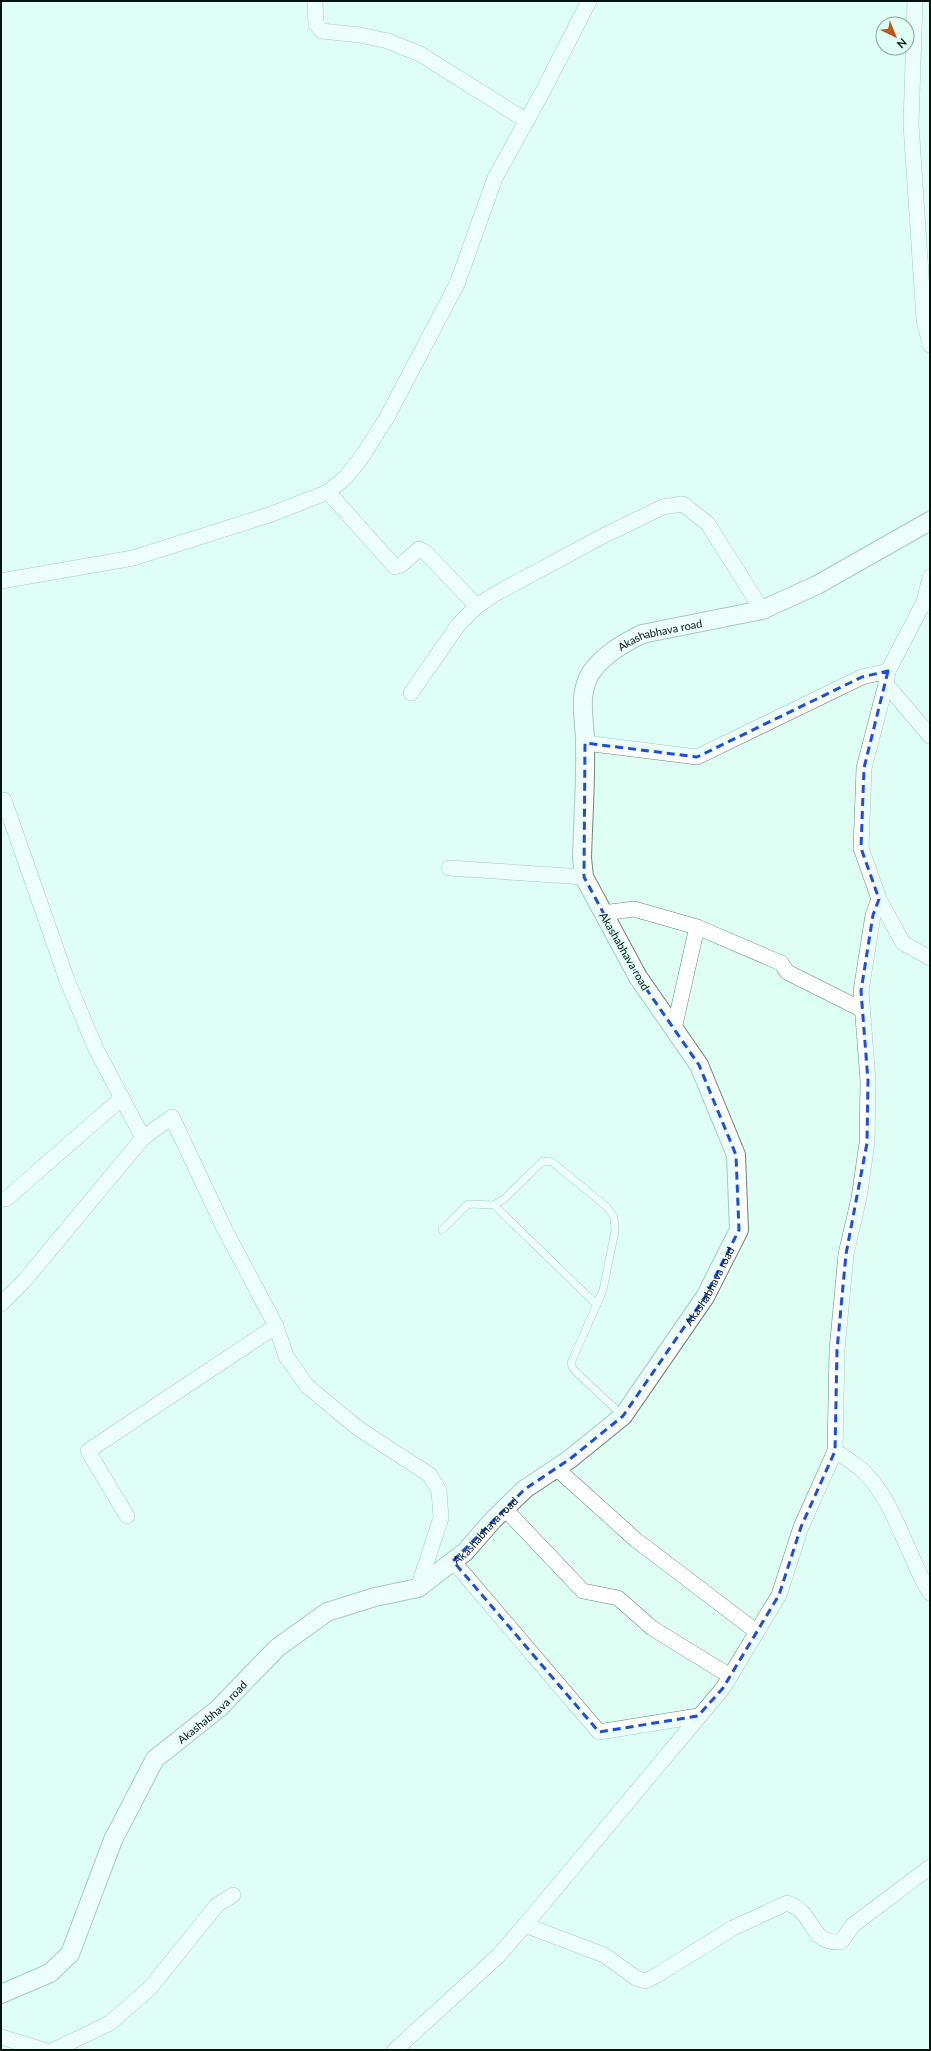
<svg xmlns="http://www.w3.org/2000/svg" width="931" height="2051" font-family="Lato,sans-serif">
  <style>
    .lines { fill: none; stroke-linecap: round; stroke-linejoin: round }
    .service-casing { stroke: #63877d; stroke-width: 8 }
    .minor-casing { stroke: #63877d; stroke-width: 16 }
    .tertiary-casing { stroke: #63877d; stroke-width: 20 }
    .service { stroke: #fff; stroke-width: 7 }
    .minor { stroke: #fff; stroke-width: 15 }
    .tertiary { stroke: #fff; stroke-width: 18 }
    .marked { fill: none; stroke: #1d4ed8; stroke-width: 3; stroke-dasharray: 8 5; stroke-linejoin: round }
    .labels { text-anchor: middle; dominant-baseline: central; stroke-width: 3; stroke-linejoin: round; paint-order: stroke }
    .street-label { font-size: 11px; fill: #05130f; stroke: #dffff5 }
  </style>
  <rect width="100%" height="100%" fill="#dffff5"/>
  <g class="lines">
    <defs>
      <g id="service">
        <polyline points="494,1205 597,1305"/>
        <polyline points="442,1230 468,1204 494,1205 504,1199 543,1161 552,1162 606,1206 614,1217 615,1231 603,1290 571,1363 573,1369 623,1416"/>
      </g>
      <g id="minor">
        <polyline points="315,1 316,24 322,31 360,35 388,41 420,54 527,121"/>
        <polyline points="915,1 911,124 924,319 930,345"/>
        <polyline points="328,492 395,567 401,565 419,549 425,552 477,606"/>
        <polyline points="930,577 924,602 888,671 886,684 864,768 861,848 879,899 903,943 930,958"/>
        <polyline points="1,581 133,558 272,514 328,492 346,477 361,458 386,419 457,284 495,178 543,91 589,1"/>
        <polyline points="886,684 930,736"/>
        <polyline points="411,693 458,625 477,606 495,594 605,535 663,507 683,504 708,524 762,610"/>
        <polyline points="585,743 697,757 862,677 888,671"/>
        <polyline points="4,800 67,980 96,1049 143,1138 172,1117 225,1230 276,1326 286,1356 307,1386 359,1429 430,1475 439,1491 441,1518 418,1588"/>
        <polyline points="449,868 584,877"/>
        <polyline points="603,913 634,909 697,927 781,963 787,972 863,1010"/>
        <polyline points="674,1029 697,927"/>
        <polyline points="6,1199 122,1098"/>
        <polyline points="1,1304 25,1280 143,1138"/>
        <path d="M835,1451C844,1457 854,1463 862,1470C894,1499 907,1556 930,1593"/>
        <polyline points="556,1468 636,1540 757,1632"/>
        <polyline points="504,1508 583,1591 618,1598 652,1628 730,1676"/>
        <polyline points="127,1516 88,1451 276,1326"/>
        <polyline points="453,1561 599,1732 698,1716"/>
        <path d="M525,1925L604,1955L636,1978L646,1981L657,1975L733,1928L787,1903C817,1913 807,1944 841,1942L853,1925L930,1867"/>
        <polyline points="1,2037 44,2050"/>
        <polyline points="54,2050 110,2023 150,1988 217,1905 233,1895"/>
        <polyline points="395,2050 498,1956 525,1925 723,1688 779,1595 801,1527 835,1451 837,1350 846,1254 859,1198 867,1143 868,1081 861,991 873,915 879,899"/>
      </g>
      <g id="tertiary">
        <path id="s1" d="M1,1994L50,1973L70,1954L113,1840L155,1759L218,1709L277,1648L327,1612L375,1597L418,1588L465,1552L493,1520L525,1489L570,1459L623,1416L705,1297L739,1230L736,1155L699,1065L638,977L584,877L582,858C583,820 586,781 585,743C585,728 582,712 583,697C584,690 586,681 590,674C603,655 622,644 642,634L762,610L817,585L930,521"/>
      </g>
    </defs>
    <!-- service casing -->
    <use href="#service" class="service-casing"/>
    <!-- minor casing -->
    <use href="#minor" class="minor-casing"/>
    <!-- tertiary casing -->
    <use href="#tertiary" class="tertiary-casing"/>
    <!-- service -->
    <use href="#service" class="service"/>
    <!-- minor -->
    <use href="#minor" class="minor"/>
    <!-- tertiary -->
    <use href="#tertiary" class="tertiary"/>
  </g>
  <!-- marked area -->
  <path d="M0 0H931V2051H0ZM888,671L864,768L861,848L879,899L873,915L861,991L868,1081L867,1143L846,1254L837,1350L835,1451L801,1527L779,1595L723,1688L698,1716L599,1732L453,1561L525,1489L570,1459L623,1416L705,1297L739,1230L736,1155L699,1065L638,977L584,877L585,743L697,757L862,677Z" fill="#dffff5" fill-opacity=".55" fill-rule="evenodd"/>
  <path class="marked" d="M888,671L864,768L861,848L879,899L873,915L861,991L868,1081L867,1143L846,1254L837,1350L835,1451L801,1527L779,1595L723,1688L698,1716L599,1732L453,1561L525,1489L570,1459L623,1416L705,1297L739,1230L736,1155L699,1065L638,977L584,877L585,743L697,757L862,677Z"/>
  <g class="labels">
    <!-- street labels -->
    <g class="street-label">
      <text stroke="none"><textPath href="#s1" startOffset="1784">Akashabhava road</textPath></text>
      <text transform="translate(625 951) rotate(60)">Akashabhava road</text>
      <text stroke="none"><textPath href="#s1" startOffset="1040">Akashabhava road</textPath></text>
      <text stroke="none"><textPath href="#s1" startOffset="704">Akashabhava road</textPath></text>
      <text stroke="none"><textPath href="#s1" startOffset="368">Akashabhava road</textPath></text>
    </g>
  </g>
  <!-- border -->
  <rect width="931" height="2051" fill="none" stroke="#05130f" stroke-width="4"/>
  <!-- north arrow -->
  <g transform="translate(895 36) rotate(137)"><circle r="19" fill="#dffff5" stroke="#88a199"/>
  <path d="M0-3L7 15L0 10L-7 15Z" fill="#bb581e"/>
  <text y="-6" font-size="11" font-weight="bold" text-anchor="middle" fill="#05130f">N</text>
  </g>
</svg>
